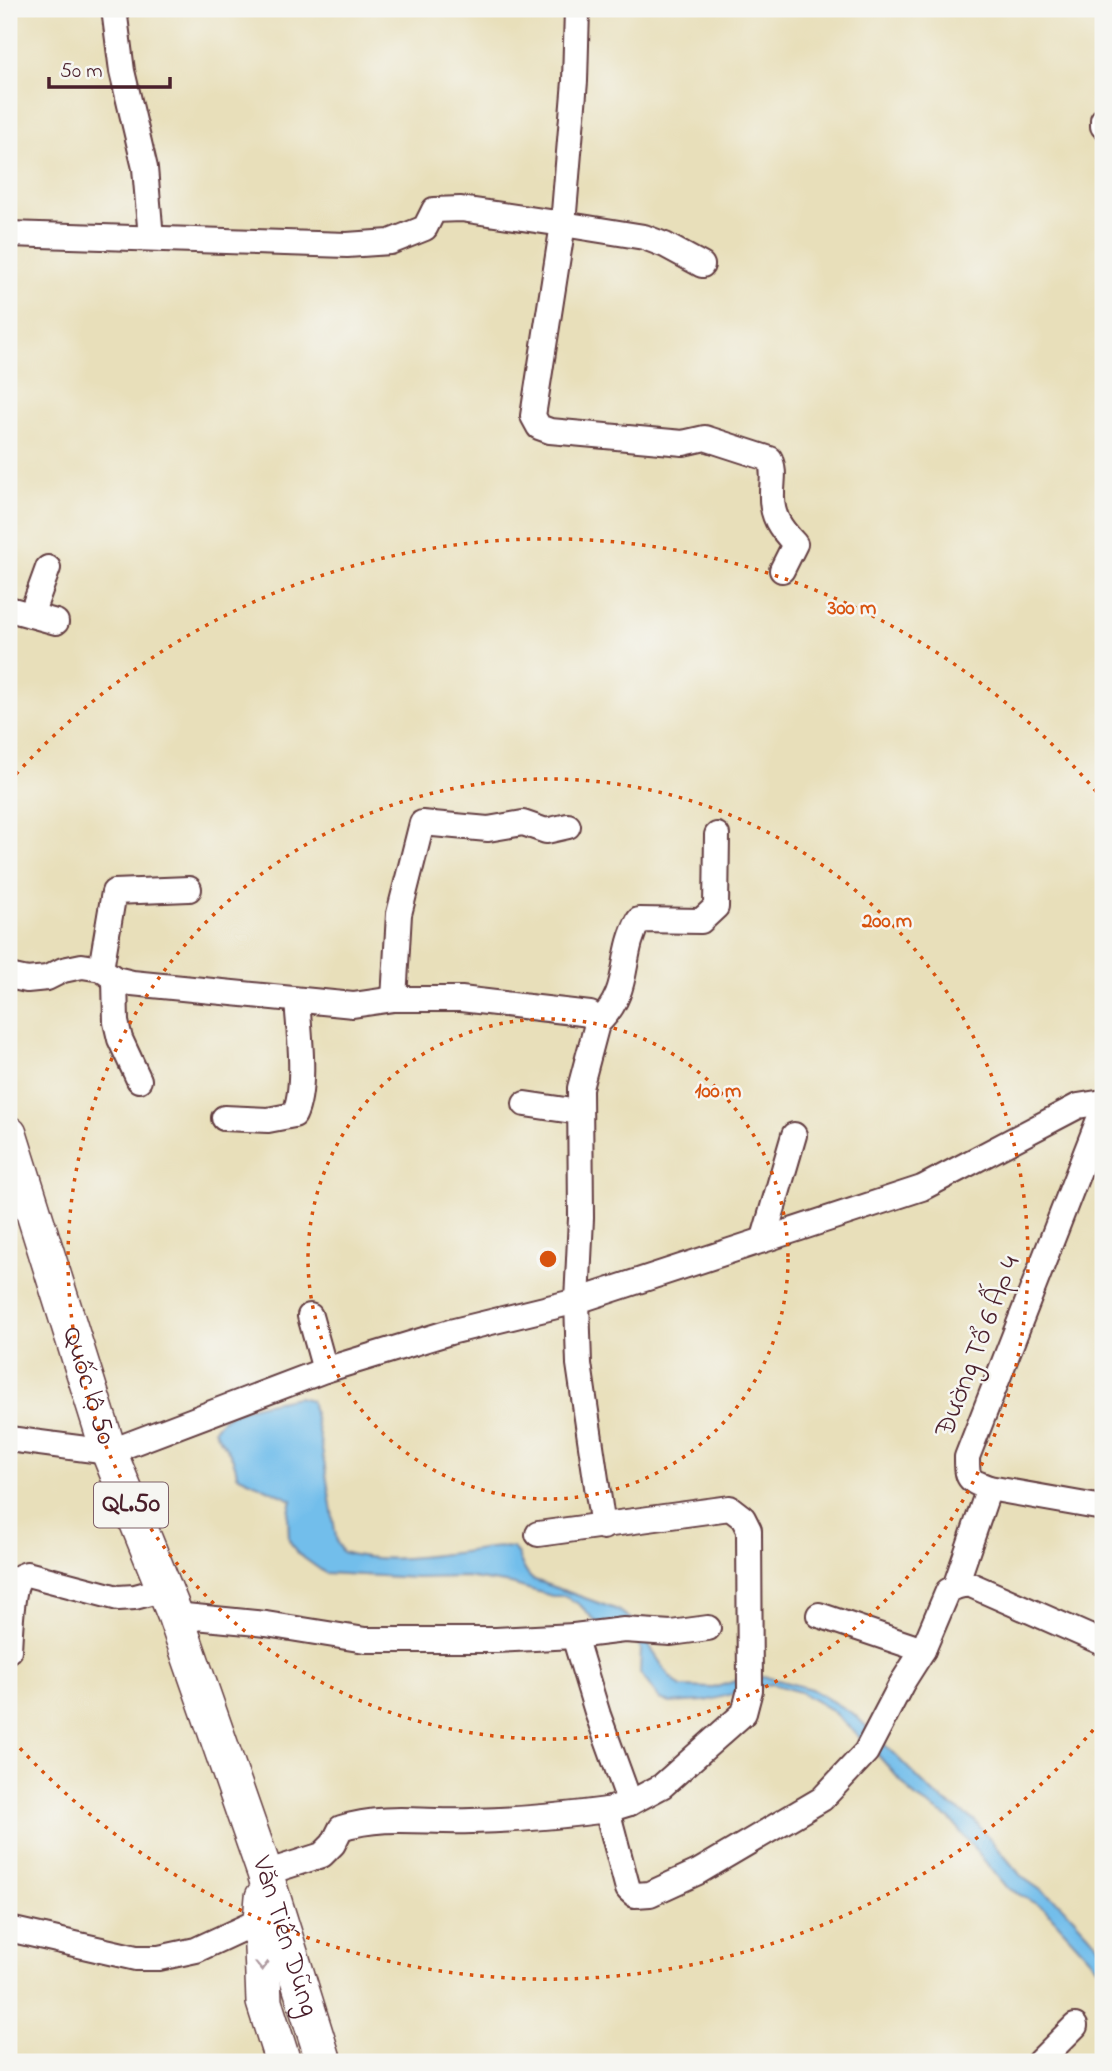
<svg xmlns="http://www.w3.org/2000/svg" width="1112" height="2071" font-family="'Indie Flower',sans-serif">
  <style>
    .water { fill: #72beeb; stroke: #5e6e8b; stroke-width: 2 }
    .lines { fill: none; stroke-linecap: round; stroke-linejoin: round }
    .minor-casing { stroke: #623c40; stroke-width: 28 }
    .highway-casing { stroke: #623c40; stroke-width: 38 }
    .minor { stroke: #fff; stroke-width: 24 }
    .highway { stroke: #fff; stroke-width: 35 }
    .oneway { stroke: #ae9aa0 }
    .ring { fill: none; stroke: #d8530f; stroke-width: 3.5; stroke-dasharray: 3.5 7 }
    .labels { text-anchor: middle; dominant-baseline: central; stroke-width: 5; stroke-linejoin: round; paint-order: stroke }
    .shield { fill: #f6f6f2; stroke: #7e6067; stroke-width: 2 }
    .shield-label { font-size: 26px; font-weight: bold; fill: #4a1f2b }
    .street-label { font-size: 28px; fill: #4a1f2b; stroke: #f6f6f2 }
    .centre { fill: #d8530f; stroke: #f6f6f2; stroke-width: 3.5 }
    .ring-label { font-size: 21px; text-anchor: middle; font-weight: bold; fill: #d8530f; stroke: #f6f6f2; stroke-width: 5; stroke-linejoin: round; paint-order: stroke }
  </style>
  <rect width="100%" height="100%" fill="#f6f6f2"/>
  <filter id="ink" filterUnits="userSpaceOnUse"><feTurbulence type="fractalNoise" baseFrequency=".0143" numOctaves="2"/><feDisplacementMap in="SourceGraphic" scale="14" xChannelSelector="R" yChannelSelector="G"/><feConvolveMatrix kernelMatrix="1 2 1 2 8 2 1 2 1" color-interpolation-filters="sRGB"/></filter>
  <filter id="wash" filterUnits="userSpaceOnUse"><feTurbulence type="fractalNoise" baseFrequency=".00686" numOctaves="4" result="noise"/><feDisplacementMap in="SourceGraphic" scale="28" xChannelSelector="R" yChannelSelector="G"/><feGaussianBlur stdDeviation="1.57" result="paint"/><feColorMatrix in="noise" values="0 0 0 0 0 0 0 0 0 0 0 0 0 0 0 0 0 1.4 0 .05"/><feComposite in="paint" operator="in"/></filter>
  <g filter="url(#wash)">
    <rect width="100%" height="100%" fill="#e8dfba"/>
    <!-- water -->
    <path class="water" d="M298,1397L311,1400L322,1449L337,1543L342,1552C383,1564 422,1557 463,1552C480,1549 497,1546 513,1548C522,1558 521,1570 532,1579L618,1610L631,1619L644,1630L650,1647L670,1677L681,1687L713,1688L745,1678L766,1677L811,1689L855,1715L936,1796L974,1820L1022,1877L1061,1904L1103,1950V1973L1045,1909L1006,1887L950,1819L915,1797L876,1753L831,1710L800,1692L771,1684L706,1701L670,1703L660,1699L640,1673L641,1648L624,1628L601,1627L580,1605L565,1596H552L511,1584L466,1577L417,1578L325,1573L297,1553L289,1540L288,1516L292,1500L237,1475C235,1455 224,1446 214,1430C225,1406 275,1402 298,1397Z"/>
  </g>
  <g filter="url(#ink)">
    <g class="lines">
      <defs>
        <g id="minor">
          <polyline points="114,9 122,71 145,168 151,238"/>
          <polyline points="1103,120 1103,126"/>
          <polyline points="9,234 347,245 390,242 425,228 434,210 461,209 563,224 575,81 577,9"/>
          <path d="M702,265L665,245L644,237L563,224L533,416L539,427L550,431L683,443L705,438L770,459C775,472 772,480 772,493C771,516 780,528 795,544L782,570"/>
          <polyline points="9,609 56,622"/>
          <polyline points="31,615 48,568"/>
          <polyline points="101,969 114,892 189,889"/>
          <polyline points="9,976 27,980 47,978 63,970 82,966 101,969 115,979 132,983 353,1005 394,999 461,999 590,1014 597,1024 580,1088 581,1218 577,1301 579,1364 603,1527"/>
          <polyline points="115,979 116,1022 120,1039 139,1080"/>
          <polyline points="394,999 399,914 422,823 488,829 523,823 546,831 568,826"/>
          <path d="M597,1024C633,990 618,957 639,920L701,921L716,907L717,835"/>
          <polyline points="525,1104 579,1112"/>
          <path d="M1103,1109L967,1457C967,1480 968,1480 989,1488L1103,1508"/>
          <path d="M224,1118L268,1120L294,1115C307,1087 299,1031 297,1000"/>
          <polyline points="764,1238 794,1135"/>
          <polyline points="310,1316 325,1370"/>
          <polyline points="9,1439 109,1452 325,1370 450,1332 577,1301 922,1188 1078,1106 1103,1102"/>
          <polyline points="538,1534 730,1508 743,1518 749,1530 750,1690 744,1713 662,1786 630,1803 607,1810"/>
          <polyline points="955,1587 989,1488"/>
          <polyline points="175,1615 266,1624 365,1640 496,1640 574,1636 598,1715 630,1803"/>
          <polyline points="819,1615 923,1650"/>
          <polyline points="574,1636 624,1630 671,1633 708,1628"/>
          <path d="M9,1650C10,1634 11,1593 18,1580C20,1575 22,1576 27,1574L118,1598L135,1597L165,1589"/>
          <path d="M265,1873L322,1855L333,1844L341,1828C386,1814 425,1823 471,1821C516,1820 563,1816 607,1810L628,1889L635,1895L650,1894L698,1872L822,1799L866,1752L902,1683L923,1650L948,1591C956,1586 962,1584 971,1585L1103,1643"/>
          <polyline points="9,1929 136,1958 159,1958 196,1950 261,1920"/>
          <polyline points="1039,2062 1075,2026"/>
        </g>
        <g id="highway">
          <path id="s1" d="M9,1134L109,1452L175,1615L265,1873L324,2062"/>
          <polyline points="263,1897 261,1920 264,2002 283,2062"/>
        </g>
      </defs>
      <!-- minor casing -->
      <use href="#minor" class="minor-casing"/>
      <!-- highway casing -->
      <use href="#highway" class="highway-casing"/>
      <!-- minor -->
      <use href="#minor" class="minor"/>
      <!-- highway -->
      <use href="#highway" class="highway"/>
    </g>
    <!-- one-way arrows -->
    <defs><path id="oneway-chevron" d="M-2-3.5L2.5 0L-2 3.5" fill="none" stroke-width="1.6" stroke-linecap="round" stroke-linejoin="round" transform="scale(1.75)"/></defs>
    <use class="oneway" href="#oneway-chevron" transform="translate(262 1966) rotate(88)"/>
  </g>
  <!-- distance rings -->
  <g class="ring">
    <circle cx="548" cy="1259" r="240"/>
    <circle cx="548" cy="1259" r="480"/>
    <path d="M1100 1722A720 720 0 0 1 9 1736M9 782A720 720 0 0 1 1100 796"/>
  </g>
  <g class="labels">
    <!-- shield labels -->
    <rect class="shield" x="94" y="1482.5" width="74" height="45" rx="5"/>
    <g class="shield-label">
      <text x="131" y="1505">QL.50</text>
    </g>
    <!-- street labels -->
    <g class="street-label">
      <text transform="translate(979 1347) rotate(-69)">Đường Tổ 6 Ấp 4</text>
      <text stroke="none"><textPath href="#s1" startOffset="264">Quốc lộ 50</textPath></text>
      <text stroke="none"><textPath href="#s1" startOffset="849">Văn Tiến Dũng</textPath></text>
    </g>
  </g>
  <circle cx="548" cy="1259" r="10" class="centre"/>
  <g class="ring-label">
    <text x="852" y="614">300 m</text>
    <text x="887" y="927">200 m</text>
    <text x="718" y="1097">100 m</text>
  </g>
  <!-- margin -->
  <rect width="1112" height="2071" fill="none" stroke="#f6f6f2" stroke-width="35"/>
  <!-- scale -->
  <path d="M49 77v10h121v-10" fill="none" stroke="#4a1f2b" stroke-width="3.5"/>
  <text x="60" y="77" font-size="21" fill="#4a1f2b" stroke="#f6f6f2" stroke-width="5" paint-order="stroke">50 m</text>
</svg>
